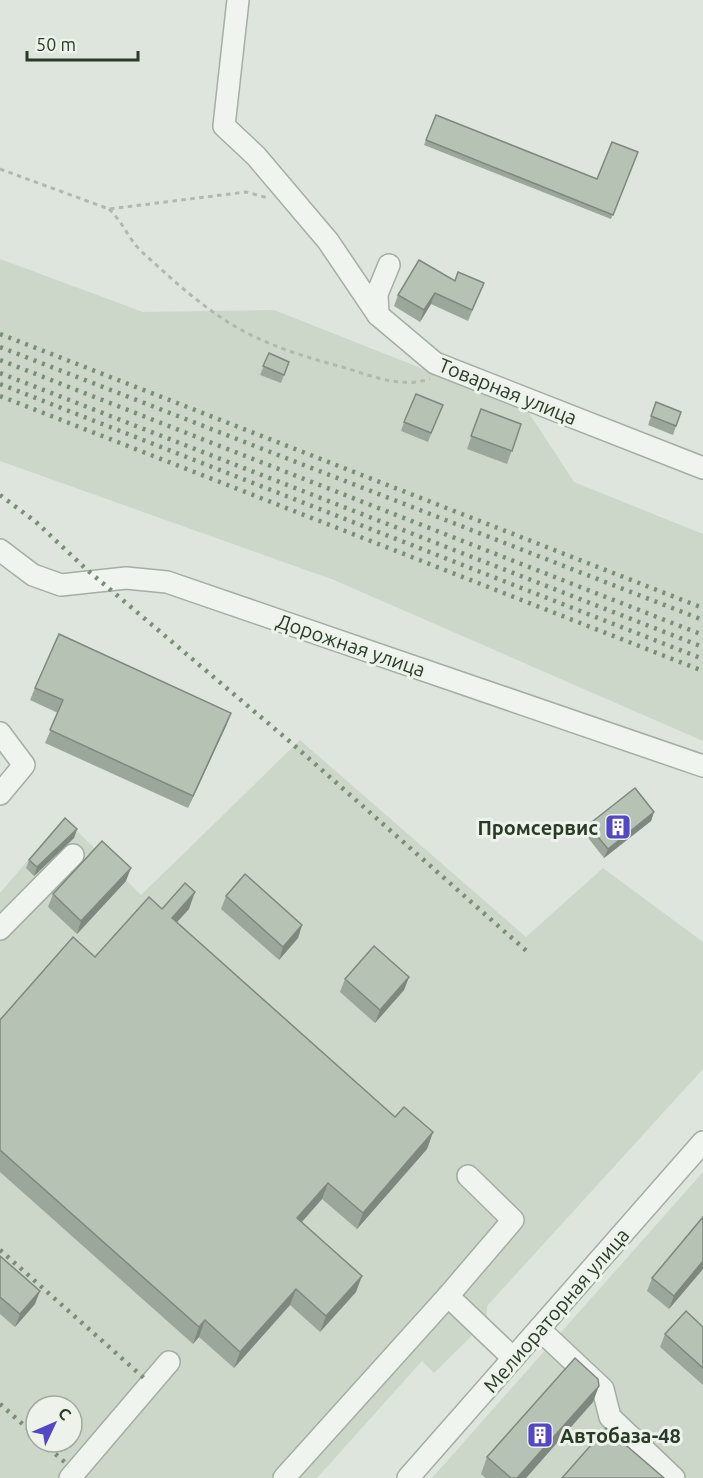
<svg xmlns="http://www.w3.org/2000/svg" width="703" height="1478" font-family="Ubuntu,sans-serif">
  <style>
    .built { fill: #ccd7ca; fill-rule: evenodd }
    .lines { fill: none; stroke-linecap: round; stroke-linejoin: round }
    .minor-casing { stroke: #a3afa2; stroke-width: 24 }
    .path { stroke: #b0b9ae; stroke-width: 3; stroke-dasharray: 4.5 4.5; stroke-linecap: butt }
    .minor { stroke: #eff4ee; stroke-width: 21 }
    .rail { stroke: #7a8e77; stroke-width: 4.5; stroke-dasharray: 3 6; stroke-linecap: butt }
    .wall { fill: #9ca79b }
    .shaded-wall { fill: #7f887e }
    .building { fill: #b5c2b4; stroke: #7f887e; stroke-width: 1.5 }
    .labels { text-anchor: middle; dominant-baseline: central; stroke-width: 6; stroke-linejoin: round; paint-order: stroke }
    .street-label { font-size: 20px; fill: #293b27; stroke: #edf3eb }
    .poi-label { font-size: 20px; font-weight: bold; fill: #293b27; stroke: #edf3eb; text-anchor: end }
  </style>
  <rect width="100%" height="100%" fill="#dde5dc"/>
  <!-- built -->
  <g class="built">
    <polygon points="0,259 143,312 274,310 527,410 574,482 703,534 703,741 334,580 0,461"/>
    <path d="M300,740L526,937L603,868L703,942V1069L487,1306V1321L434,1373L422,1361L317,1478H0V893L64,818L141,895ZM36,1406H72V1442H36Z"/>
    <polygon points="703,1172 703,1478 432,1478"/>
  </g>
  <g class="lines">
    <defs>
      <g id="minor">
        <polyline points="238,0 224,126 256,156 328,241 378,315 435,363 703,468"/>
        <polyline points="378,315 377,294 389,265"/>
        <polyline points="0,550 33,575 61,585 126,578 167,582 703,766"/>
        <polyline points="0,733 24,765 0,794"/>
        <polyline points="0,929 73,855"/>
        <polyline points="468,1176 513,1220 448,1296 513,1358"/>
        <polyline points="539,1329 603,1389 610,1417 674,1478"/>
        <polyline points="70,1478 169,1362"/>
        <polyline points="284,1478 448,1296"/>
        <polyline points="408,1478 703,1142"/>
      </g>
    </defs>
    <!-- minor casing -->
    <use href="#minor" class="minor-casing"/>
    <!-- path -->
    <g class="path">
      <polyline points="0,169 109,209 246,192 268,198"/>
      <path d="M109,209C123,222 129,240 142,252C175,282 207,312 247,333C278,349 312,359 346,368C374,377 401,388 430,379"/>
    </g>
    <!-- minor -->
    <use href="#minor" class="minor"/>
    <!-- rail -->
    <g class="rail">
      <polyline points="0,334 703,608"/>
      <polyline points="0,347 703,620"/>
      <polyline points="0,360 703,635"/>
      <polyline points="0,373 703,647"/>
      <polyline points="0,384 703,659"/>
      <polyline points="0,396 703,671"/>
      <polyline points="0,495 36,522 86,569 288,740 530,954"/>
      <polyline points="0,1250 144,1378"/>
      <polyline points="0,1404 36,1436"/>
      <polyline points="42,1442 69,1466"/>
    </g>
  </g>
  <!-- wall -->
  <g class="wall">
    <polygon points="426,140 597,179 638,152 611,219 424,145"/>
    <polygon points="455,281 484,284 468,321 431,304 420,322 394,306 398,295"/>
    <polygon points="269,353 289,362 281,383 260,375"/>
    <polygon points="656,402 681,412 673,435 648,425"/>
    <polygon points="481,409 521,424 507,464 467,449"/>
    <polygon points="439,414 428,442 401,431 404,422"/>
    <polygon points="35,688 231,713 226,726 188,808 45,743 58,713 30,700"/>
    <polygon points="654,812 651,821 604,858 585,834 588,825"/>
    <polygon points="77,829 74,838 34,876 26,868 29,860"/>
    <polygon points="126,881 77,934 48,907 53,894"/>
    <polygon points="226,896 302,925 298,938 279,960 221,909"/>
    <polygon points="162,909 189,909 177,922 395,1117 433,1132 427,1149 357,1229 322,1199 302,1222 356,1292 320,1332 290,1305 234,1368 199,1337 193,1344 0,1172 0,1020 95,957"/>
    <polygon points="409,977 404,990 375,1023 340,992 345,979"/>
    <polygon points="703,1217 703,1269 669,1309 647,1291 652,1278"/>
    <polygon points="0,1256 35,1304 15,1327 0,1314"/>
    <polygon points="703,1327 703,1385 660,1347 665,1334"/>
    <polygon points="593,1402 526,1478 486,1478 481,1474 487,1457"/>
  </g>
  <!-- shaded-wall -->
  <g class="shaded-wall">
    <polygon points="435,293 431,304 420,322 424,310"/>
    <polygon points="231,713 226,726 188,808 193,796"/>
    <polygon points="654,812 651,821 604,858 608,849"/>
    <polygon points="77,829 74,838 34,876 37,867"/>
    <polygon points="131,868 126,881 77,934 81,921"/>
    <polygon points="195,892 189,909 166,934 172,918"/>
    <polygon points="302,925 298,938 279,960 283,947"/>
    <polygon points="409,977 404,990 375,1023 380,1010"/>
    <polygon points="433,1132 427,1149 357,1229 363,1213"/>
    <polygon points="328,1183 322,1199 291,1234 297,1218"/>
    <polygon points="703,1261 703,1269 669,1309 674,1296"/>
    <polygon points="362,1276 356,1292 320,1332 326,1316"/>
    <polygon points="296,1289 290,1305 234,1368 240,1352"/>
    <polygon points="40,1291 35,1304 15,1327 20,1314"/>
    <polygon points="205,1320 199,1337 193,1344 199,1327"/>
    <polygon points="599,1386 593,1402 526,1478 517,1478"/>
  </g>
  <!-- building -->
  <g class="building">
    <polygon points="436,115 597,179 612,142 638,152 613,215 426,140"/>
    <polygon points="419,260 455,281 458,272 484,283 472,310 435,293 424,310 398,295"/>
    <polygon points="269,353 289,362 284,375 263,366"/>
    <polygon points="416,394 443,405 431,433 404,422"/>
    <polygon points="656,402 681,412 676,426 651,416"/>
    <polygon points="481,409 521,424 512,451 471,436"/>
    <polygon points="59,634 231,713 193,796 50,730 63,700 35,688"/>
    <polygon points="635,788 654,812 608,849 588,825"/>
    <polygon points="65,818 77,829 37,867 29,860"/>
    <polygon points="102,841 131,868 81,921 53,894"/>
    <polygon points="245,874 302,925 283,947 226,896"/>
    <polygon points="185,883 195,892 172,918 395,1117 404,1107 433,1132 363,1213 328,1183 297,1218 362,1276 326,1316 296,1289 240,1352 205,1320 199,1327 0,1150 0,1020 73,937 95,957 149,897 162,909"/>
    <polygon points="374,946 409,977 380,1010 345,979"/>
    <polygon points="703,1217 703,1261 674,1296 652,1278"/>
    <polygon points="0,1256 40,1291 20,1314 0,1297"/>
    <polygon points="686,1311 703,1327 703,1368 665,1334"/>
    <polygon points="575,1358 598,1379 599,1386 517,1478 511,1478 487,1457"/>
    <polygon points="606,1428 664,1478 562,1478"/>
  </g>
  <!-- icons -->
  <defs>
    <symbol id="building-square" viewBox="-11 -11 22 22"><rect x="-9" y="-9" width="18" height="18" rx="4" fill="#5447c5" stroke="#edf3eb"/><path d="M-4-6H4V6H1V3H-1V6H-4ZM-2.5-4.3h1.7v1.8h-1.7ZM.8-4.3h1.7v1.8H.8ZM-2.5-1h1.7V.8h-1.7ZM.8-1h1.7V.8H.8Z" fill="#fff"/></symbol>
  </defs>
  <g fill-rule="evenodd">
    <use href="#building-square" x="603" y="812" width="30" height="30"/>
    <use href="#building-square" x="525" y="1420" width="30" height="30"/>
  </g>
  <g class="labels">
    <!-- street labels -->
    <g class="street-label">
      <text transform="translate(508 391) rotate(22)">Товарная улица</text>
      <text transform="translate(351 645) rotate(19)">Дорожная улица</text>
      <text transform="translate(556 1310) rotate(-49)">Мелиораторная улица</text>
    </g>
    <!-- poi labels -->
    <g class="poi-label">
      <text x="598" y="827">Промсервис</text>
      <text x="560" y="1435" text-anchor="start">Автобаза-48</text>
    </g>
  </g>
  <!-- north arrow -->
  <g transform="translate(54 1424) rotate(46)"><circle r="28" fill="#edf3eb" stroke="#9fa99d" stroke-width="1.5"/>
  <path d="M0-4.5L10 22L0 15L-10 22Z" fill="#5447c5"/>
  <text y="-9" font-size="16" font-weight="bold" text-anchor="middle" fill="#293b27">С</text>
  </g>
  <!-- scale -->
  <path d="M27 51v9h111v-9" fill="none" stroke="#293b27" stroke-width="3"/>
  <text x="36" y="51" font-size="18" fill="#293b27" stroke="#edf3eb" stroke-width="4.5" paint-order="stroke">50 m</text>
</svg>
